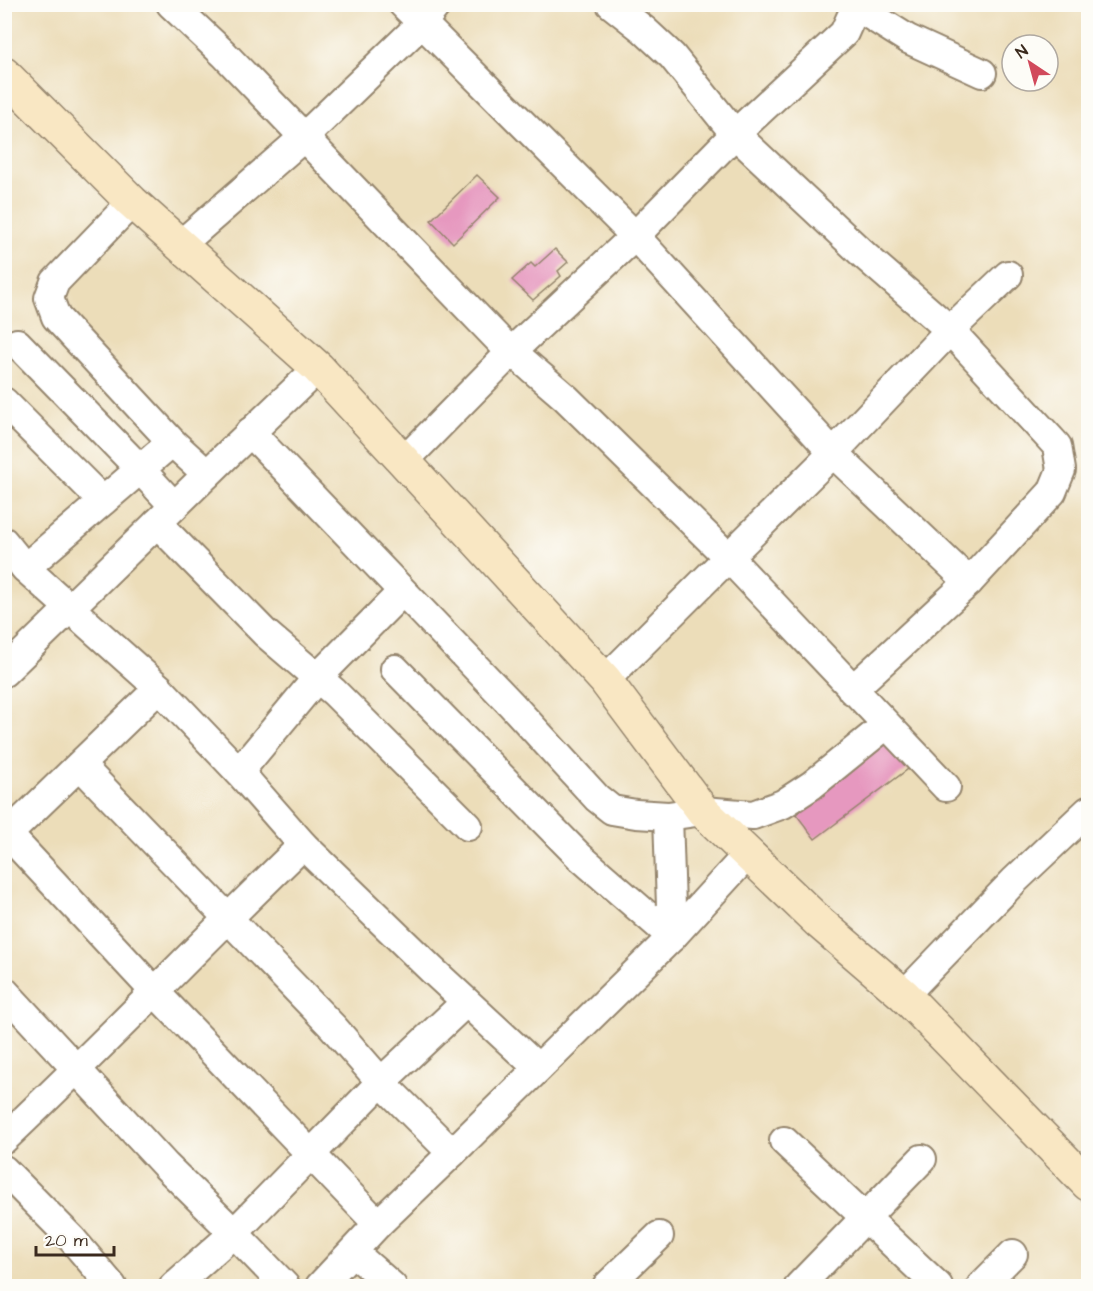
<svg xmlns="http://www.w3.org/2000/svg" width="1093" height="1291" font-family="'Architects Daughter',sans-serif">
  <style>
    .building { fill: #e698bf }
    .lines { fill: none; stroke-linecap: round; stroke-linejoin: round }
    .street-casing { stroke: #94846c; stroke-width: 32 }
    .secondary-casing { stroke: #94846c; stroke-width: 36 }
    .street { stroke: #fff; stroke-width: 28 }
    .secondary { stroke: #f9e7c3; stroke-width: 33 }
  </style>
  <rect width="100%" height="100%" fill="#fdfcf7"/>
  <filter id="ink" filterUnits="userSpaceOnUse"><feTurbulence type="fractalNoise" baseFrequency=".0167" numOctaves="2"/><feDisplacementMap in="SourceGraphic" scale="12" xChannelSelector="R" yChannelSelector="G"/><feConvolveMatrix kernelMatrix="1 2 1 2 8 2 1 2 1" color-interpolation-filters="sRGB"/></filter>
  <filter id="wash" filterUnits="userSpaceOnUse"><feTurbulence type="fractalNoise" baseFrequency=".008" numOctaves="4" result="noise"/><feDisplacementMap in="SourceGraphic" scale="24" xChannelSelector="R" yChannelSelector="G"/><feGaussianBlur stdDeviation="1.35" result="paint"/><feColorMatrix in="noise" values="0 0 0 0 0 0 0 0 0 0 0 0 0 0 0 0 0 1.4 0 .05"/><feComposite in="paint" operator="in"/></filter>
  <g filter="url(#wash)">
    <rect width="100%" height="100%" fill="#ecddb9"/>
    <g id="blocks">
      <!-- building -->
      <g class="building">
        <polygon points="477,175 500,197 453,243 431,220"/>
        <polygon points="555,249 568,262 558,271 561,276 533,300 512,280 531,263 535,267"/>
        <polygon points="891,733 916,763 815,839 789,805"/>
      </g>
    </g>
  </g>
  <g filter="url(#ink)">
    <use href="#blocks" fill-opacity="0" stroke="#94846c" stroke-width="1.5"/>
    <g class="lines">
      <defs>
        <g id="street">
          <polyline points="171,4 224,54 501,342 566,398 729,558 946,787"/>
          <polyline points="403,4 635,236 833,453 969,582"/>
          <polyline points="611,4 644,30 672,56 735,134 865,256 950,330 1057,446 1061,470 1052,492 969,582 852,690"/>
          <polyline points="857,7 908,39 982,73"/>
          <polyline points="132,202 55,282 49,298 56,317 172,442 207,474"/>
          <polyline points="180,245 304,137 422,23 437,4"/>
          <polyline points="17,343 140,469 174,506"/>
          <polyline points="4,402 103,501"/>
          <polyline points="250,432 511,704 597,798 612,810 636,814 668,816 703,811 753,815 783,804 812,785 886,725"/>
          <polyline points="404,461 512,351 635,236 735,134 844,33 857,4"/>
          <polyline points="157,523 265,633 334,692 468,826"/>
          <polyline points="4,542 25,568 159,688 239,772 303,845 432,970 538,1068"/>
          <polyline points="25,568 172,442"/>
          <polyline points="395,669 579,856 672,937"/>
          <polyline points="4,672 228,454 318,368"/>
          <polyline points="605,680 833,453 950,330 1008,275"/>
          <polyline points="81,766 333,1027 381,1082 452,1153"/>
          <polyline points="239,772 317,678 402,592"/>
          <polyline points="668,816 672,937"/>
          <polyline points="4,830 155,992 378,1224"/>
          <polyline points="4,838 159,688"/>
          <polyline points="4,991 166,1166 234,1233 285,1286"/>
          <polyline points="904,995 1014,881 1088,811"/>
          <path d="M4,1139C106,1043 202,942 303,845"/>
          <polyline points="784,1141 938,1286"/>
          <polyline points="4,1170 72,1239 112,1286"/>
          <polyline points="353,1252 392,1286"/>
          <polyline points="174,1286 234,1233 381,1082 466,1002"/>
          <polyline points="320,1286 378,1224 452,1153 672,937 748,854"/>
          <polyline points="607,1286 659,1236"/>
          <polyline points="799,1286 922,1159"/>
          <polyline points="981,1286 1013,1254"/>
        </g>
        <polyline id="secondary" points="4,74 132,202 318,368 605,680 703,811 820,923 904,995 1088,1184"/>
      </defs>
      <!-- street casing -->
      <use href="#street" class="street-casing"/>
      <!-- secondary casing -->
      <use href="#secondary" class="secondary-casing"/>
      <!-- street -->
      <use href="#street" class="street"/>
      <!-- secondary -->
      <use href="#secondary" class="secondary"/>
    </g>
  </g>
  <!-- margin -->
  <rect width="1093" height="1291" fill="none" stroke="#fdfcf7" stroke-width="24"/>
  <!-- north arrow -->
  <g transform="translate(1030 63) rotate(324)"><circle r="28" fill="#fdfcf7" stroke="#afa8a0" stroke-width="1.5"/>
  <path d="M0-4.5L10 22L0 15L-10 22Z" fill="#d1495b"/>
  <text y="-9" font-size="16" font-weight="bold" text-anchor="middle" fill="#3b2a1e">N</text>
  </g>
  <!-- scale -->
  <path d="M36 1246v9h78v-9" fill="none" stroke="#3b2a1e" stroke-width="3"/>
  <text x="45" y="1246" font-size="18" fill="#3b2a1e" stroke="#fdfcf7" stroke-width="4.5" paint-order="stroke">20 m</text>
</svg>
